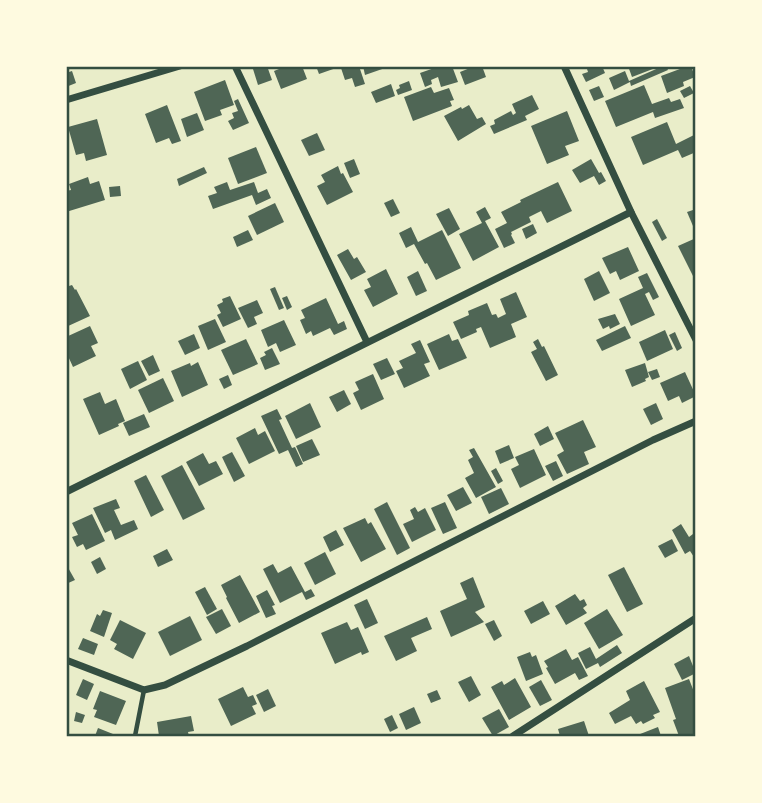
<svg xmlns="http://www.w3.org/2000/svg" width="762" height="803" font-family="'Alegreya Sans',sans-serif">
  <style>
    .building { fill: #4f6655 }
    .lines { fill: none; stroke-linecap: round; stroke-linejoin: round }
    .service { stroke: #344e41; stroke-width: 4.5 }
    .minor { stroke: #344e41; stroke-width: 7 }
    .neatline { fill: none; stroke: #344e41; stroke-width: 2.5 }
  </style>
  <rect width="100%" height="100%" fill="#e9edc9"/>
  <!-- building -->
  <g class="building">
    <polygon points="259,66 267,66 272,80 258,85 253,69"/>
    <polygon points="278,66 302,66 307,79 281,89 274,71 279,69"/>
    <polygon points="316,66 339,66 339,67 319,74"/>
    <polygon points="347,66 359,66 365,84 355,87 352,78 345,80 341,68"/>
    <polygon points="363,66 388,66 388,67 365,75"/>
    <polygon points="440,66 452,66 458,82 441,87 438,77 431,80 432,84 425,87 420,73"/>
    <polygon points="475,66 482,66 486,77 465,85 460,72"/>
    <polygon points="591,66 602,66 605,73 586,82 582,74 588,72 587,69"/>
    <polygon points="628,66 658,66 658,67 632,77"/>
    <polygon points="663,66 666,66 668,70 631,86 630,82 614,90 609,78 625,71 629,81"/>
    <polygon points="688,66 691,66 695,77 683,82 684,86 667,93 661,76"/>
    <polygon points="72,71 76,83 66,87 66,73"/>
    <polygon points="225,80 234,105 220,110 222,115 205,121 194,92"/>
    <polygon points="409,81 412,90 398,95 396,90 400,88 399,85"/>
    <polygon points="391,84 395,96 376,103 371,92"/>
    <polygon points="644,85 652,104 669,98 671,102 680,99 684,108 655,118 653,112 616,127 605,101"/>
    <polygon points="599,86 604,97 594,101 589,90"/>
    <polygon points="690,86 694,93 684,98 680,91"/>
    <polygon points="431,87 434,93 449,88 454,100 450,101 452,106 413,121 404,97"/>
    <polygon points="532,95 539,109 525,116 527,120 494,134 490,126 495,124 494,120 511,111 513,115 516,113 512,104"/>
    <polygon points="238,99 249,123 233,130 228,121 234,118 232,113 238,111 234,101"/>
    <polygon points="167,105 181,141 172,144 169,138 156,143 145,114"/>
    <polygon points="469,105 477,119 482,117 486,124 458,141 444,116 461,107 462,109"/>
    <polygon points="567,111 579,141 565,146 569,155 547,164 531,126"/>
    <polygon points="197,113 204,130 187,137 181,119"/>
    <polygon points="97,119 107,155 86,161 84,153 76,155 68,127"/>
    <polygon points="667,122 676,144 696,134 696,152 682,158 678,150 643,165 631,137"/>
    <polygon points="317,133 325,150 309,156 301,140"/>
    <polygon points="256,147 267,173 238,184 228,158"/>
    <polygon points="354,159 360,174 350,178 344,163"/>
    <polygon points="591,159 599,173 601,172 606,181 599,185 594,176 580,183 572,170"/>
    <polygon points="338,166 341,174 343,173 353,192 327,205 317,186 325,182 321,175"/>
    <polygon points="204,167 207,173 179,186 177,179"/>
    <polygon points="88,177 90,184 99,181 105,200 66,212 66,191 71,190 69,184"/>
    <polygon points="227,182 230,190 254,182 258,193 267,189 271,198 256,205 252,195 213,209 208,196 217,193 214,187"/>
    <polygon points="558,182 572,211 547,223 541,211 529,217 531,222 511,232 512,234 511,235 515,243 504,248 495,229 507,223 501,212 521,202 520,200"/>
    <polygon points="120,186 121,196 110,197 109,187"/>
    <polygon points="393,199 400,213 391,217 384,203"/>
    <polygon points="275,203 284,222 257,235 248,216"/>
    <polygon points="485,207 491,218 485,221 499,247 473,261 459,234 482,223 476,212"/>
    <polygon points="449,208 460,229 448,236 436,214"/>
    <polygon points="696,209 696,225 693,226 687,212"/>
    <polygon points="657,219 667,238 662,241 652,222"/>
    <polygon points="533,224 537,233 526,239 522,229"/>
    <polygon points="411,227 418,242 442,230 461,268 436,280 427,263 425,264 414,244 406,248 399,233"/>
    <polygon points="248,230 253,240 237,247 233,237"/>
    <polygon points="696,238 696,282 678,246"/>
    <polygon points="628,247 639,271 620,280 616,271 610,274 602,258"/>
    <polygon points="348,249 354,259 357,257 366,272 351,280 337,255"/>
    <polygon points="386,269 398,294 373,307 364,290 371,287 367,279"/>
    <polygon points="418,271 427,291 416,296 407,277"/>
    <polygon points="599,271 610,293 594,301 584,279"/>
    <polygon points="647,273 659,297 653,300 649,292 645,294 655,315 631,326 619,299 643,288 638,277"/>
    <polygon points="72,285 75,290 76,289 90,316 66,327 66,287"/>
    <polygon points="275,287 284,308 279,310 270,289"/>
    <polygon points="516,292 527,317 511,324 516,337 490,348 481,327 476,329 477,332 461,339 453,322 469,315 468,311 487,303 492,315 496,314 498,318 506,314 500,299"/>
    <polygon points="230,296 241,319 223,327 217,315 221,313 217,305 223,302 222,299"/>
    <polygon points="287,296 292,307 287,310 282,298"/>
    <polygon points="326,298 338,324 344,321 347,329 334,335 330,328 313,336 311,331 306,334 300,320 305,318 301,310"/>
    <polygon points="257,300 263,313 254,317 257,324 248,328 238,308"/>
    <polygon points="615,314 620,324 610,329 609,326 603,329 598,319"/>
    <polygon points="215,319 226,342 208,350 198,326"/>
    <polygon points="284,320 296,345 280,352 276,343 268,347 261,330"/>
    <polygon points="90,326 98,343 91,346 96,356 73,367 68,356 66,357 66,337"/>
    <polygon points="625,326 631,338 602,351 596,340"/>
    <polygon points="665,330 673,349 647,361 639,342"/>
    <polygon points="675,332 682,348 677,351 669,335"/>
    <polygon points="194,334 200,348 185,355 178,341"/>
    <polygon points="449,334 452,341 458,339 467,358 439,370 427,344"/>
    <polygon points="246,339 258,364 233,375 221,350"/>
    <polygon points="538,339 542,347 544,346 558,375 546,381 531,352 537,349 533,342"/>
    <polygon points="420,340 430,362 424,364 430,376 404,388 396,371 403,368 399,361 416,353 411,344"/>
    <polygon points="272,348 280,364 265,370 260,358 266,355 264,352"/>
    <polygon points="153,355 160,371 149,376 141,361"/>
    <polygon points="387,358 395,374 381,380 373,364"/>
    <polygon points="138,361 147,380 130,389 121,369"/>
    <polygon points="198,362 208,385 182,397 171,371 190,363 191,366"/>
    <polygon points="645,363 649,377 645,379 646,381 632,387 625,370"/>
    <polygon points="657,369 660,377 652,380 648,372"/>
    <polygon points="685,372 696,396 682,403 679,396 668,401 660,383"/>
    <polygon points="373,374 384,399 361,410 353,393 359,390 355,382"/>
    <polygon points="228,375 232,385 224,389 219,379"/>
    <polygon points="163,378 174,401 149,413 138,390"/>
    <polygon points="344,390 351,404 337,412 329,397"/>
    <polygon points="100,392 105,404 116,399 125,421 118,424 119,426 99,435 83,399"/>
    <polygon points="310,403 321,427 296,439 285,416"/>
    <polygon points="656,403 663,419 651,425 643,409"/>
    <polygon points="277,409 282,419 279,420 292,448 295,447 303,464 296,467 288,450 279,454 261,416"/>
    <polygon points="144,414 150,427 129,436 123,423"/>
    <polygon points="583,420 596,447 584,452 589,464 567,474 557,455 564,451 555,433"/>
    <polygon points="548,426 554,439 540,446 534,434"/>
    <polygon points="255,428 258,435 265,431 275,451 249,464 236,438"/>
    <polygon points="312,439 320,455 303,462 296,446"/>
    <polygon points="509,445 514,458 500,464 495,451"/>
    <polygon points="474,448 496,487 476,498 465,478 474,473 468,460 473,457 469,450"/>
    <polygon points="534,449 546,475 520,488 511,469 519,465 515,457"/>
    <polygon points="232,452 245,476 234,482 222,457"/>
    <polygon points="203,453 209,464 216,461 223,474 199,486 186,462"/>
    <polygon points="556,461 563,476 553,481 545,466"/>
    <polygon points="182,465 205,509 183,520 161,476"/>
    <polygon points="496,468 503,481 498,484 491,471"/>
    <polygon points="146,475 164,510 151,517 134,481"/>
    <polygon points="463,487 472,503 456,511 447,495"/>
    <polygon points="501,488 509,504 489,514 481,497"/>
    <polygon points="116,499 120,508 114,510 121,525 134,520 138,529 115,540 111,530 105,533 93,508"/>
    <polygon points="387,502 410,548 397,555 374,509"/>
    <polygon points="445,502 457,528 443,534 431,508"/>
    <polygon points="415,507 418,512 425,508 436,530 412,542 403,524 414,519 410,510"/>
    <polygon points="92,514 105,541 86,550 83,544 77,547 72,537 78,535 72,523"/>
    <polygon points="365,518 368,524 371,522 386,549 361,562 343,528"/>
    <polygon points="681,524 689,537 693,534 696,537 696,560 690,551 685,554 672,530"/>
    <polygon points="336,530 344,545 330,552 323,537"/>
    <polygon points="672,539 678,551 665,558 658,546"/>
    <polygon points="167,549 173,560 158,567 153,556"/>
    <polygon points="325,552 336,574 315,585 304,563"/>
    <polygon points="100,557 106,569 97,574 91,562"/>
    <polygon points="66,564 75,580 66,584"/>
    <polygon points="273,564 278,573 291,566 305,592 311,589 315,596 306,600 302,592 280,603 263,569"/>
    <polygon points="624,567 643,604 627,612 608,575"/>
    <polygon points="240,575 260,612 239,623 226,598 227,597 221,585"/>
    <polygon points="473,577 485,607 475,612 484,622 451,637 440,611 467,599 460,583"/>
    <polygon points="205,587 217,609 207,615 195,592"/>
    <polygon points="267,590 275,605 272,606 276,614 266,618 256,596"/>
    <polygon points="575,594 580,601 584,599 587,605 583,608 587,613 566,625 555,606"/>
    <polygon points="367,599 378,623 365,629 354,605"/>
    <polygon points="543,601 550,614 531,624 524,611"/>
    <polygon points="222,609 231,626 216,634 206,617"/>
    <polygon points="607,609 623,635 599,649 584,623"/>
    <polygon points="103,610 112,613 104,637 90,631 97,614 100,616"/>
    <polygon points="190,616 202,640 170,656 158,632"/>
    <polygon points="427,617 432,629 411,638 417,651 396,661 384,636"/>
    <polygon points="120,620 146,633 133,659 114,649 117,644 110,640"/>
    <polygon points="494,620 502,636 494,641 485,624"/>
    <polygon points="347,622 351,630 358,627 369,652 362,655 361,652 335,664 321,633"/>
    <polygon points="83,638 98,644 94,655 78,649"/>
    <polygon points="617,645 622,653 600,667 598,663 586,669 578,653 590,647 596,659"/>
    <polygon points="566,649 572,660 578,657 588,676 579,680 575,673 555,684 546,668 548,667 544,661"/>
    <polygon points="530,652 532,657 536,655 543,674 526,681 517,657"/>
    <polygon points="689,656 693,666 696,665 696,673 682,680 674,664"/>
    <polygon points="471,676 481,695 469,702 458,682"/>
    <polygon points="515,678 531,707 509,720 491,687 502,681 504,685"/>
    <polygon points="83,679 94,684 87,700 76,695"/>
    <polygon points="689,679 696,697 696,736 679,736 673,720 676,719 665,688"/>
    <polygon points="541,680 552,700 540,706 529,687"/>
    <polygon points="644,681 660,712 653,715 655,718 643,724 641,721 636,724 631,716 615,724 609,713 630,700 626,691"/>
    <polygon points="243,687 248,697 253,695 257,704 252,706 256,714 231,726 218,699"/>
    <polygon points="268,689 276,706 264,712 256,695"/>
    <polygon points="437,690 441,699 431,703 427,694"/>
    <polygon points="100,691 126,701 116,725 94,717 97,710 93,709"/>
    <polygon points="414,707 421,723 406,730 399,714"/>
    <polygon points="499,709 509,727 493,736 482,718"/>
    <polygon points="76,712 85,715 82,723 74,721"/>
    <polygon points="392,715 398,728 390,732 384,719"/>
    <polygon points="191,716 194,731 188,732 189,736 159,736 157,722"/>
    <polygon points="584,721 589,736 560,736 558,729"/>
    <polygon points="658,727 661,736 635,736"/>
    <polygon points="98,728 113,734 112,736 95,736"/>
  </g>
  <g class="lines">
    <!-- service -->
    <polyline class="service" points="135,736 144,690"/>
    <!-- minor -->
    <g class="minor">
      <polyline points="235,66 367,342"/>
      <polyline points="564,66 631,212 696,340"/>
      <polyline points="66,100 180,66"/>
      <polyline points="66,492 631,212"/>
      <polyline points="66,660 144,690 165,685 247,646 653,440 696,421"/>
      <polyline points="513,736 696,618"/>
    </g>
  </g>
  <!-- border -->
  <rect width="762" height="803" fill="none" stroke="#fefae0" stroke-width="136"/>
  <rect x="68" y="68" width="626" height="667" class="neatline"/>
</svg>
